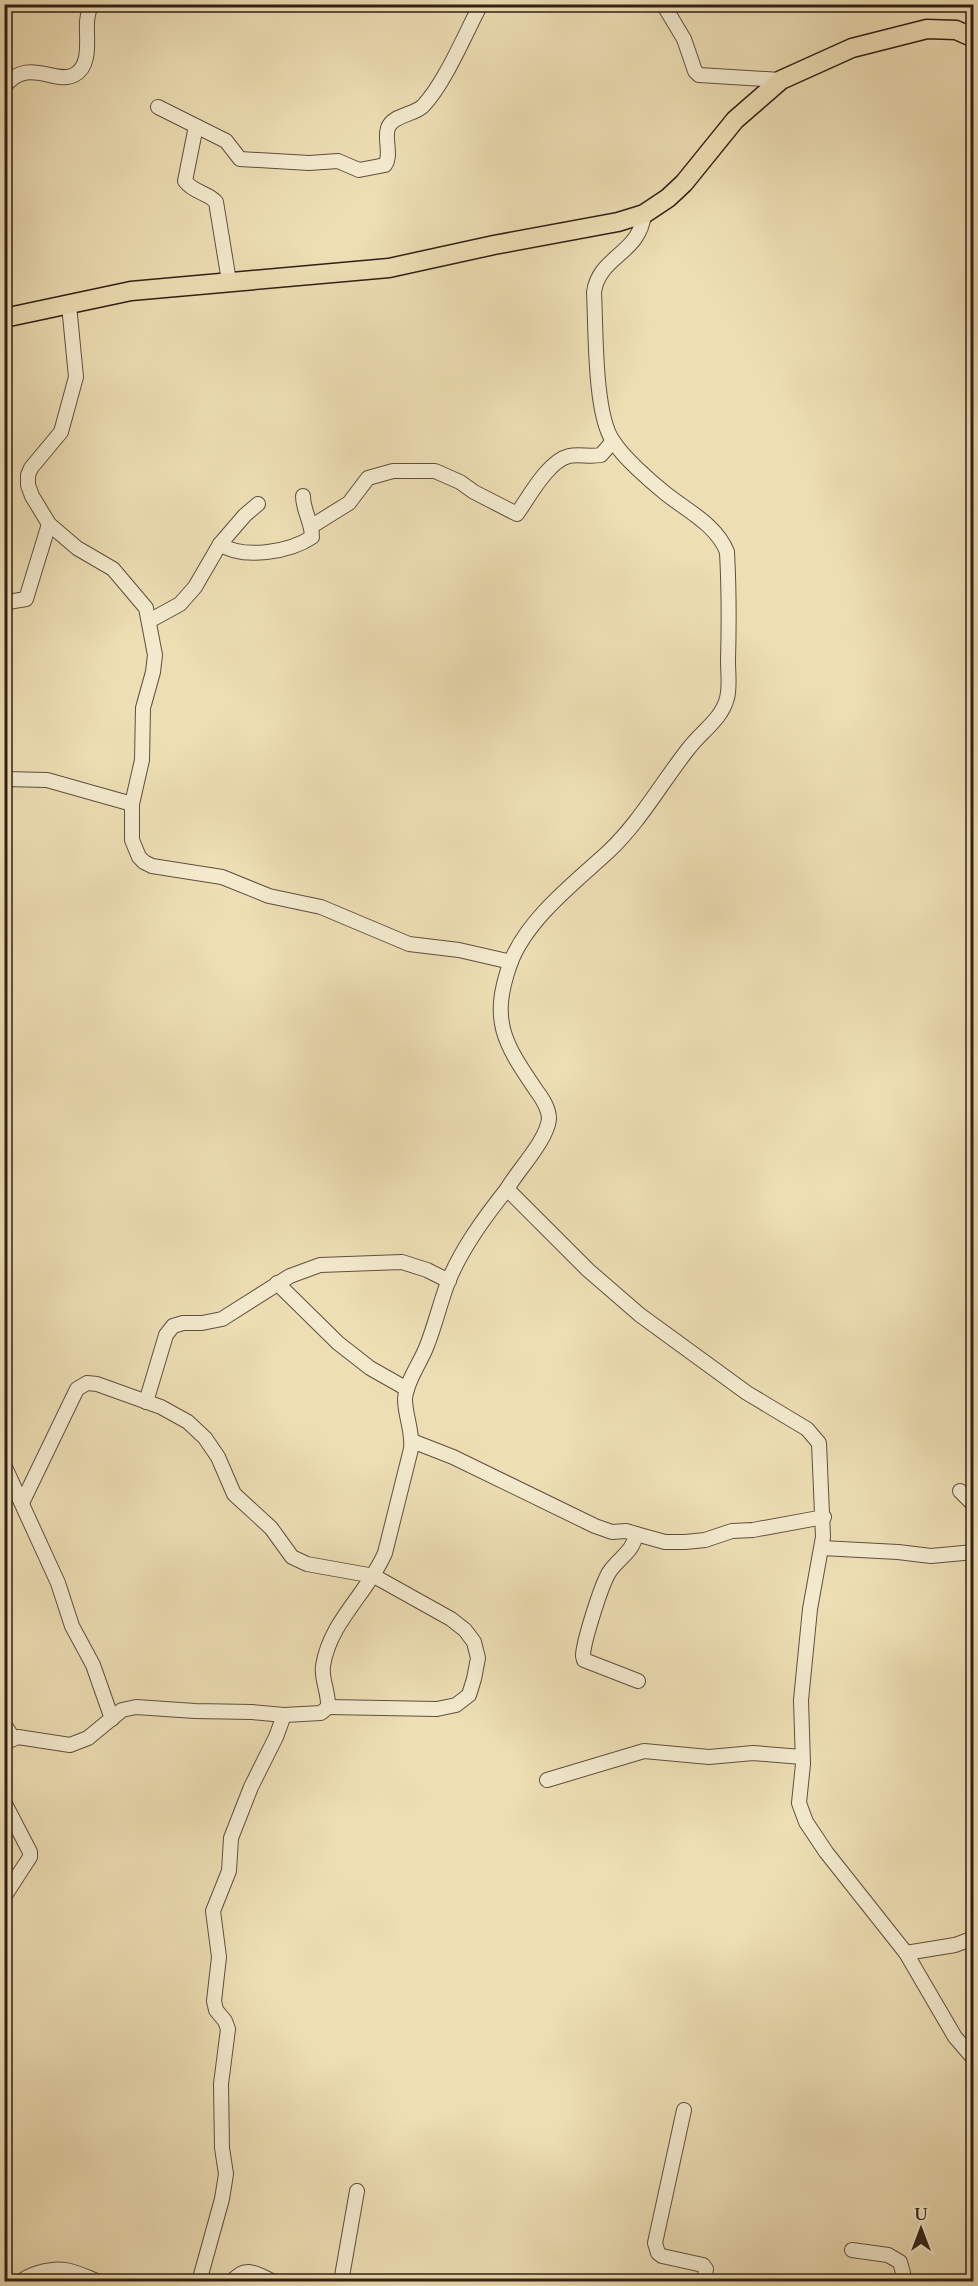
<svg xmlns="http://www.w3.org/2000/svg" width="978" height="2286" font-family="Cardo,serif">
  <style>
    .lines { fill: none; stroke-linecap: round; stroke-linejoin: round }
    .minor-casing { stroke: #604f3e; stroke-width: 16 }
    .major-casing { stroke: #311f17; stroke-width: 21 }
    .minor { stroke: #f3eace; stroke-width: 14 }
    .major { stroke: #eddeb4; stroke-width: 18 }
  </style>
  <rect width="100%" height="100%" fill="#eddeb4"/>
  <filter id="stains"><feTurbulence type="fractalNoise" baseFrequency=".00333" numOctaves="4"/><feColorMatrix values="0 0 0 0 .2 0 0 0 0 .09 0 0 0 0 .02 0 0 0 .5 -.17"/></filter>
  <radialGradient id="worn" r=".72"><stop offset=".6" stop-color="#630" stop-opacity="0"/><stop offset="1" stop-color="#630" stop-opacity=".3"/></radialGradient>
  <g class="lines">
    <defs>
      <g id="minor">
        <polyline points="663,4 684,39 695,71 699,75 781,80"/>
        <path d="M4,87C27,56 55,85 74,75C92,66 86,38 87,23C87,16 89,11 91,4"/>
        <path d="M158,107L226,141L240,159L309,163L338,161L359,170L385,165C392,154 384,140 388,128C392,115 414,115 423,106C445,83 465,34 481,4"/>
        <path d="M196,126L185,181C194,193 207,192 216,202L229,281"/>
        <path d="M644,214C640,254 599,256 594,292C596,328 594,414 613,441C623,457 650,481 665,493C686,510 717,525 727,552C729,589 729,625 728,661C728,673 730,687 727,698C722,719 701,732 689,748C662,782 640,822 608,852C574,883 526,920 510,964C490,1021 504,1043 536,1090C542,1098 549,1108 549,1119C547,1140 518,1170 507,1189L588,1270L640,1315L747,1393L807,1429L819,1443L823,1537L810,1609L801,1700L803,1764L799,1803L806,1822L826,1852L906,1953L955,2037L974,2059"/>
        <polyline points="69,305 76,377 61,432 31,468 28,475 28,485 32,496 49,524 77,548 113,569 146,608 155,655 153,672 143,708 142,760 132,804 132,840 139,857 144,862 152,866 222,877 269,896 321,907 409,944 459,950 511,962"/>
        <path d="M312,526L349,503L368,478L393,471H435L460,482L474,492L517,514C529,497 548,461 569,456C579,454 590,457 601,455L613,441"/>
        <path d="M220,544C243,560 290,552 312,537C312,522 303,511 303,496"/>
        <polyline points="4,608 8,602 26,599 49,524"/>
        <polyline points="149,621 180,604 195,587 220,544 245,515 258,504"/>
        <polyline points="4,779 47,780 132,804"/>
        <polyline points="277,1283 338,1343 370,1368 407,1389"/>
        <polyline points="146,1402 166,1335 173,1326 183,1323 202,1323 222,1319 290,1276 320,1265 402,1262 427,1270 449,1281"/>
        <polyline points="412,1441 453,1457 595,1526 612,1532 626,1531 636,1534"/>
        <polyline points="4,1465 58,1583 72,1626 93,1665 112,1719"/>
        <polyline points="960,1491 974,1505"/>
        <polyline points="22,1503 77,1389 87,1383 97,1384 161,1407 188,1422 205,1438 218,1457 234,1494 271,1528 292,1557 307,1564 374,1576 451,1619 465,1630 474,1642 478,1658 474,1679 469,1695 456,1705 437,1709 328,1707"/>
        <polyline points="822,1548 898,1552 931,1556 974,1552"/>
        <path d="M638,1681L584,1660L583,1656C583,1643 602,1582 610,1571C620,1557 633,1552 636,1534L665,1542H685L705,1540L732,1531L753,1530L824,1517"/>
        <polyline points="4,1724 13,1738"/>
        <polyline points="4,1743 18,1737 70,1745 88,1738 122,1710 136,1707 195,1711 252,1712 284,1715"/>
        <polyline points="547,1780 644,1751 709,1757 753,1753 802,1757"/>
        <polyline points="4,1802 30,1852 30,1857 4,1897"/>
        <polyline points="906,1953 955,1945 974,1938"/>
        <polyline points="684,2110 655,2243 658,2253 662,2256 703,2265 706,2269 704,2282"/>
        <polyline points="852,2250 888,2255 900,2262 903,2273 901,2282"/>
        <path d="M21,2282C26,2277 31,2275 38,2273C65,2265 74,2272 99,2282"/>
        <path d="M199,2282L222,2199L226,2174L222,2148L221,2084L228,2029L225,2021L216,2010L214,2001L219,1957L213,1911L229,1871L231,1838L251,1787L276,1737L284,1715L321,1713L328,1707C329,1693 321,1679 323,1666C330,1621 368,1593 385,1553L411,1449C413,1431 405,1416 405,1399C406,1382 420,1363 426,1348C435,1326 440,1303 448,1282C462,1248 484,1218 507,1189"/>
        <path d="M232,2282C245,2264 257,2274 274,2282"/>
        <polyline points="341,2282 357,2191"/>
      </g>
      <polyline id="major" points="4,318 131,291 389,268 494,245 618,222 644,214 668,198 684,183 735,120 781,80 852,48 927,29 956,30 974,38"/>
    </defs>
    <!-- minor casing -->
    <use href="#minor" class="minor-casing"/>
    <!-- major casing -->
    <use href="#major" class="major-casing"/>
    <!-- minor -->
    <use href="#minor" class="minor"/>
    <!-- major -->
    <use href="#major" class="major"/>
  </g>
  <!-- margin -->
  <rect width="978" height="2286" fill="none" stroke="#eddeb4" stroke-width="24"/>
  <rect x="6" y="6" width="966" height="2274" fill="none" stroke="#311f17" stroke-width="3"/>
  <rect x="12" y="12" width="954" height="2262" fill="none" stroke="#311f17" stroke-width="1.5"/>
  <!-- north arrow -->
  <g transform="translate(921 2229)" stroke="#f3eace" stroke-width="4.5" paint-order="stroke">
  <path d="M0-4.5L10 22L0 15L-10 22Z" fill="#311f17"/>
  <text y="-9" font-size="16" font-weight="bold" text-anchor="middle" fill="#311f17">U</text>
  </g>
  <rect width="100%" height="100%" filter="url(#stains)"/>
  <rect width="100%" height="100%" fill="url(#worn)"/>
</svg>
